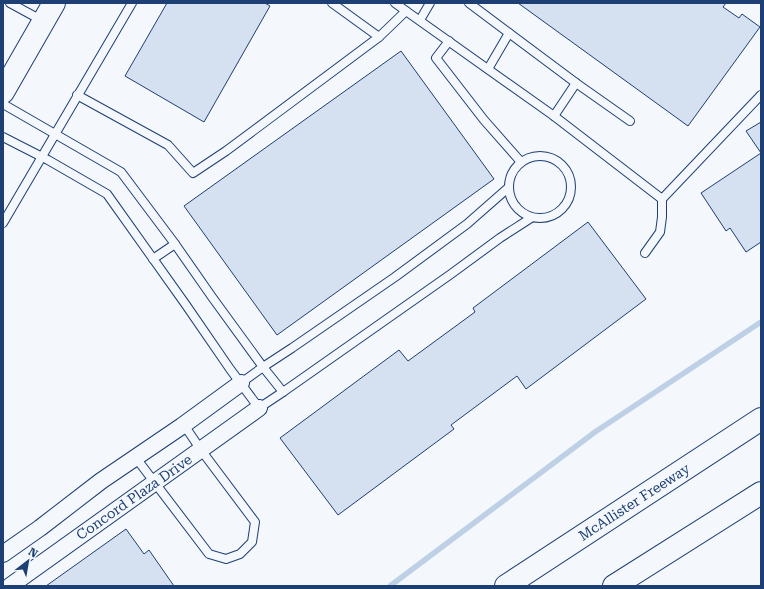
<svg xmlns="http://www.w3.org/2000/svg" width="764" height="589" font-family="'Roboto Serif',serif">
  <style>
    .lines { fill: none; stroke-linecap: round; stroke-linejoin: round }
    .stream { stroke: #bed0e5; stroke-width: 5.5 }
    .building { fill: #d5e0f0; stroke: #1d3f73 }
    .service-casing { stroke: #1d3f73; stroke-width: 10 }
    .minor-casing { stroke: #1d3f73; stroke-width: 18 }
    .secondary-casing { stroke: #1d3f73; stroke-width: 24 }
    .motorway-casing { stroke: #1d3f73; stroke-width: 24 }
    .service { stroke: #f4f7fb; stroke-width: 8 }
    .minor { stroke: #f4f7fb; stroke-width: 16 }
    .secondary { stroke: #f4f7fb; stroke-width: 22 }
    .motorway { stroke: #f4f7fb; stroke-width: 22 }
    .labels { text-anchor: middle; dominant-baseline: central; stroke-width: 3; stroke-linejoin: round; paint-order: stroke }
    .street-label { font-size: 14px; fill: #1d3f73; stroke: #f4f7fb }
  </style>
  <rect width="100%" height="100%" fill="#f4f7fb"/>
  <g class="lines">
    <!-- stream -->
    <polyline class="stream" points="390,586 595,432 761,322"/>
  </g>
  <!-- building -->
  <g class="building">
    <polygon points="167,3 265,3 270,6 204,122 125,76"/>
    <polygon points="518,3 726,3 723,7 739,18 742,14 760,27 688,126"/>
    <polygon points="401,51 494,179 277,335 184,206"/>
    <polygon points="761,122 761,242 746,252 730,228 726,231 701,193 761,153 746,131"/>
    <polygon points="588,222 646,299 526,389 517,376 451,425 454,429 338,515 280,438 399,350 408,361 475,312 473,308"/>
    <polygon points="126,529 144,554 149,550 174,586 46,586"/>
  </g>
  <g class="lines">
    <defs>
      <g id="service">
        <polyline points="10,3 43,21"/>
        <polyline points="469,3 576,83 630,121"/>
        <polyline points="406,11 554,116 662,199 761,95"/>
        <polyline points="420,20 430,3"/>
        <polyline points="379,37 406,11 395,3"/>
        <polyline points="449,41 436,58 484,120 521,162"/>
        <polyline points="488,69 509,33"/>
        <polyline points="77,95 168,145 193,173 226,151 379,37 332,3"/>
        <polyline points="3,104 121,172 175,244 212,297 263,367 283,392"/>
        <polyline points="554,116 576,83"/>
        <polyline points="3,137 48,160 107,194 186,305 230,369 259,408 283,392 451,274 500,238 531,218"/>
        <circle cx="540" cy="187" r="31"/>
        <polyline points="3,223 132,3"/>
        <polyline points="645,253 660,232 662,217 662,199"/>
        <polyline points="153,259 175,244"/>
        <polyline points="241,383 263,367 292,348 395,277 467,224 508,188"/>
        <polyline points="136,458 209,554 226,559 240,554 252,542 255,522 201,450 184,425"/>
      </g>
      <g id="minor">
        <polyline points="3,554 40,528 101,481 182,426 241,383"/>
        <polyline points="10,586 259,408"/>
      </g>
      <polyline id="secondary" points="3,92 54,3"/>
      <g id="motorway">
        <polyline points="506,586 761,419"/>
        <polyline points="614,586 761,493"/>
      </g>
    </defs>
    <!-- service casing -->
    <use href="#service" class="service-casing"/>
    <!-- minor casing -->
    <use href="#minor" class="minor-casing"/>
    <!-- secondary casing -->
    <use href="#secondary" class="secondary-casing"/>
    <!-- motorway casing -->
    <use href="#motorway" class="motorway-casing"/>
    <!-- service -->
    <use href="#service" class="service"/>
    <!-- minor -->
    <use href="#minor" class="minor"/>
    <!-- secondary -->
    <use href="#secondary" class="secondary"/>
    <!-- motorway -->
    <use href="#motorway" class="motorway"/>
  </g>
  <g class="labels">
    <!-- street labels -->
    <g class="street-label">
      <text transform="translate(134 497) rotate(-35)">Concord Plaza Drive</text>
      <text transform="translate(634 502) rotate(-33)">McAllister Freeway</text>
    </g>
  </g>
  <!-- border -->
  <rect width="764" height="589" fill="none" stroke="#1d3f73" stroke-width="8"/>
  <!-- north arrow -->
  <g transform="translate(28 561) rotate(31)" stroke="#f4f7fb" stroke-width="3" paint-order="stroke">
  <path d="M0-3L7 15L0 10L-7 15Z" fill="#1d3f73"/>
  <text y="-6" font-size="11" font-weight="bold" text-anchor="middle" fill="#1d3f73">N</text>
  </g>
</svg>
